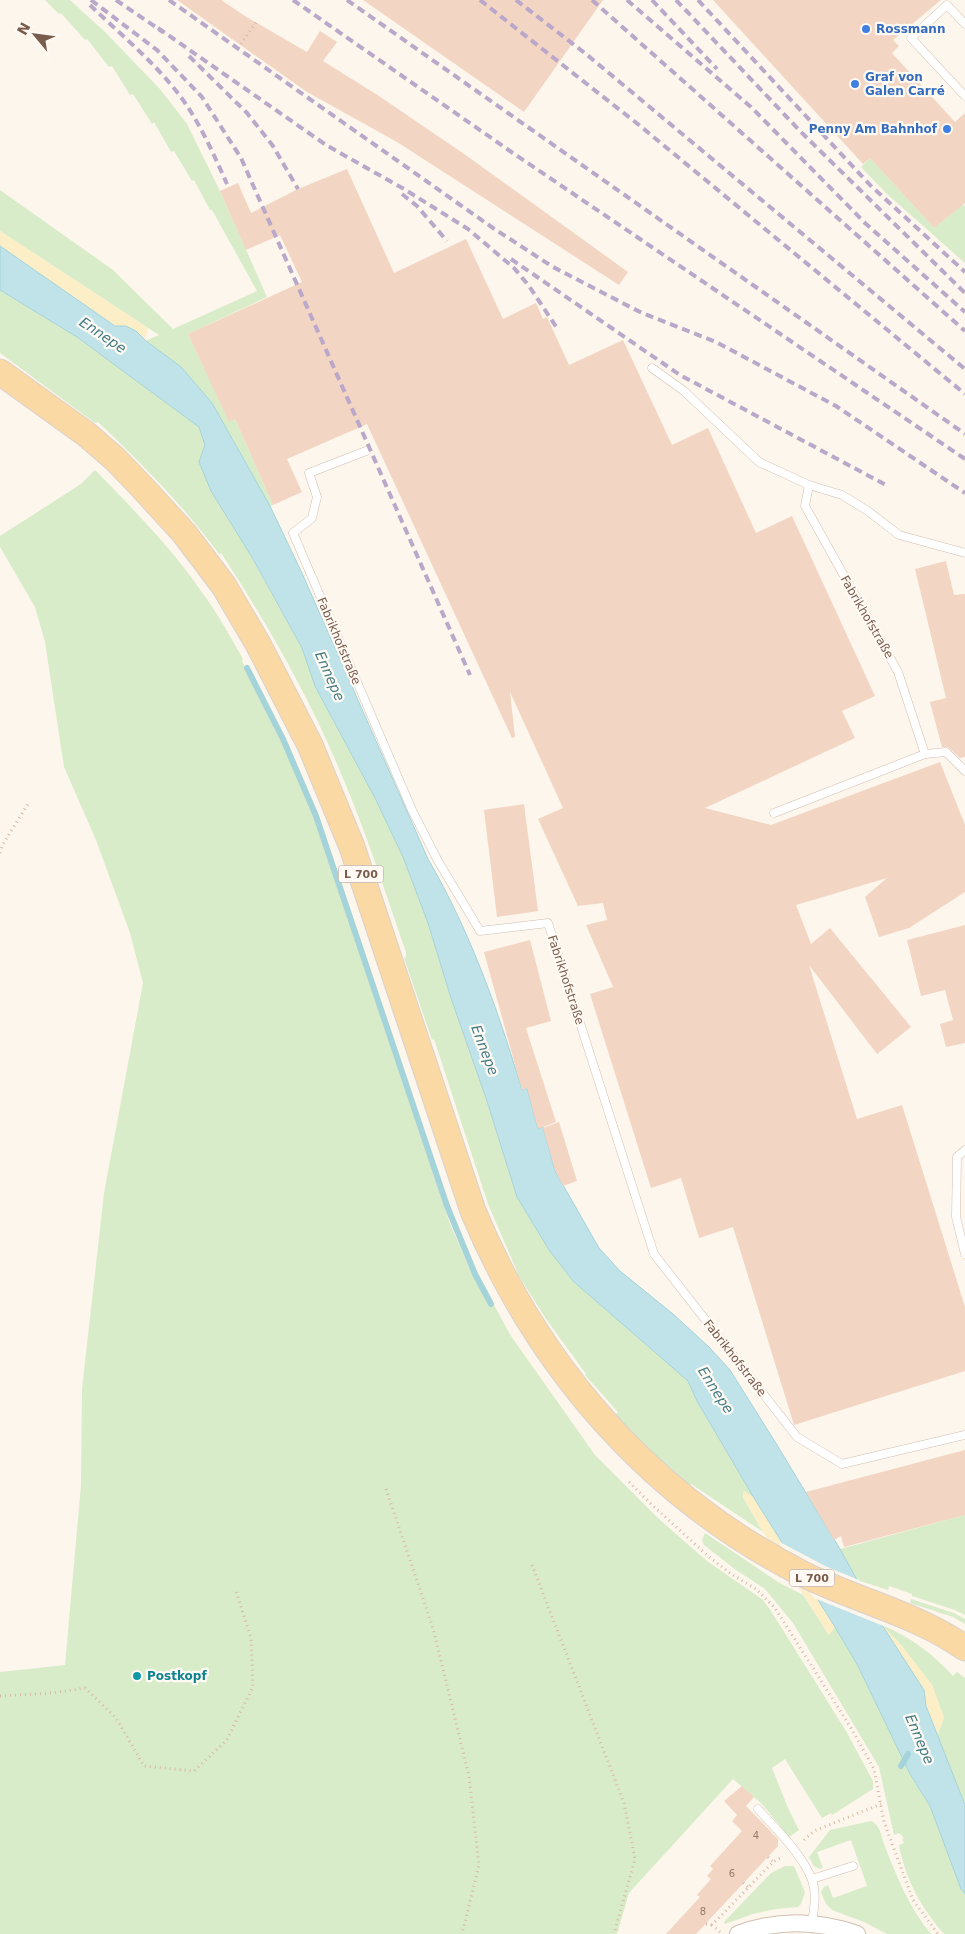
<svg xmlns="http://www.w3.org/2000/svg" width="965" height="1934" font-family="'DejaVu Sans',sans-serif">
  <style>
    .green { fill: #d8ecc9 }
    .sand { fill: #fcefc7 }
    .water { fill: #bfe3e8; stroke: #a5d3da }
    .pier { fill: #fdf6ec }
    .lines { fill: none; stroke-linecap: round; stroke-linejoin: round }
    .stream { stroke: #a5d3da; stroke-width: 6 }
    .building { fill: #f3d5c3 }
    .service-casing { stroke: #d1beb0; stroke-width: 9 }
    .minor-casing { stroke: #d1beb0; stroke-width: 18 }
    .primary-casing { stroke: #dad1cd; stroke-width: 27 }
    .path { stroke: #d9b8a5; stroke-width: 3; stroke-dasharray: 1 4; stroke-linecap: butt }
    .service { stroke: #fff; stroke-width: 8 }
    .minor { stroke: #fff; stroke-width: 16 }
    .primary { stroke: #fbd9a5; stroke-width: 25 }
    .rail { stroke: #b9a8c9; stroke-width: 4; stroke-dasharray: 8 5; stroke-linecap: butt }
    .shop-dot { fill: #3f7fe0; stroke: #fffaf3; stroke-width: 2 }
    .culture-dot { fill: #0f9aa8; stroke: #fffaf3; stroke-width: 2 }
    .labels { text-anchor: middle; dominant-baseline: central; stroke-width: 4.5; stroke-linejoin: round; paint-order: stroke }
    .number-label { font-size: 10px; fill: #987a6a }
    .shield { fill: #fffaf3; stroke: #a28b7f; stroke-width: 1 }
    .shield-label { font-size: 11px; font-weight: bold; fill: #7a5c4d }
    .shop-label { font-size: 12px; font-weight: bold; fill: #366cbe; stroke: #fffaf3; text-anchor: start }
    .street-label { font-size: 12px; fill: #7a5c4d; stroke: #fffaf3 }
    .culture-label { font-size: 12px; font-weight: bold; fill: #0d838f; stroke: #fffaf3; text-anchor: start }
    .water-label { font-size: 14px; font-style: italic; fill: #437c86; stroke: #fffaf3 }
  </style>
  <rect width="100%" height="100%" fill="#fdf6ec"/>
  <!-- green -->
  <g class="green">
    <polygon points="45,0 70,0 105,32 160,89 187,124 220,191 267,297 188,334 229,421 235,419 273,505 270,506 212,403 181,367 145,341 159,335 0,231 0,190 113,270 173,329 257,291 212,210 210,210 194,180 192,181 174,151 171,152 154,122 152,124 133,94 130,95 112,66 109,67 87,39 85,40 61,13 59,14"/>
    <polygon points="870,158 934,228 963,204 965,206 965,263 887,194 861,167"/>
    <path d="M0,290L77,337L199,427L205,445L199,462L302,648L315,686L376,800L403,857L428,923L451,998L487,1101L517,1197L549,1250L573,1281L688,1381L697,1401L754,1498L744,1491L743,1497L763,1532L691,1484L688,1487L664,1467L615,1415L618,1412L585,1375L586,1374L546,1319L519,1276L488,1204L434,1039L432,1040L404,958L406,957V952C386,895 368,838 345,783C312,702 269,626 221,553L219,554C183,505 141,463 98,422L95,423L0,353Z"/>
    <path d="M95,470C132,508 171,547 201,591C217,612 230,636 243,659L242,661L281,740L314,817L450,1224L473,1276L490,1307L494,1305L511,1336L595,1455L660,1520L707,1561L763,1600L771,1611L846,1731L873,1781V1789L832,1815L831,1813L822,1818L785,1759L772,1768L788,1808L799,1830L789,1837L763,1805L733,1779L629,1893L617,1934H0V1672L65,1665L81,1485L82,1389L104,1193L143,983L130,933L96,840L64,767L45,642L35,607L0,547V536L81,484Z"/>
    <polygon points="965,1515 965,1615 955,1610 912,1596 912,1594 889,1586 888,1590 857,1580 840,1549"/>
    <path d="M705,1533L778,1582L803,1595L829,1635L835,1627L857,1664L910,1774L930,1806L961,1889L965,1894V1934H944C922,1909 905,1879 899,1845L904,1843L902,1839L904,1838L899,1833L894,1835L879,1767L793,1623L765,1589L736,1570L704,1545L702,1540Z"/>
    <polygon points="911,1599 954,1613 965,1619 965,1624 953,1617 910,1603"/>
    <path d="M882,1625C910,1637 933,1654 953,1676L957,1672L965,1678V1805L937,1736L944,1718L932,1685L901,1645Z"/>
    <path d="M871,1821C880,1825 881,1835 884,1844C896,1875 909,1908 931,1934H887L864,1922L832,1910L826,1904L821,1892L824,1887L828,1885L833,1898L867,1886L851,1840L817,1852L823,1868L820,1869L814,1866L809,1857L830,1830Z"/>
    <polygon points="785,1866 794,1866 805,1892 801,1904 798,1907 776,1909 753,1914 725,1924 724,1922 771,1873"/>
  </g>
  <!-- sand -->
  <g class="sand">
    <path d="M0,231L148,328L145,341C136,331 129,326 115,326L0,246Z"/>
    <polygon points="744,1491 754,1498 835,1627 829,1635 763,1532 743,1497"/>
    <polygon points="882,1625 901,1645 932,1685 944,1718 937,1736 926,1706 924,1690"/>
  </g>
  <!-- water -->
  <path class="water" d="M0,246L115,326H126L136,331L146,341L181,367L212,403L270,506L302,573L428,859C470,931 498,1010 522,1090L527,1088L538,1129L543,1127L555,1171L599,1248L620,1271L673,1314L709,1347L730,1370L777,1445L840,1549L882,1625L924,1690L926,1706L965,1805V1894L961,1889L930,1806L910,1774L857,1664L835,1627L754,1498L697,1401L688,1381L573,1281L549,1250L517,1197L487,1101L451,998L428,923L403,857L376,800L315,686L302,648L253,559L211,491L199,462L205,445L199,427L77,337L0,290Z"/>
  <!-- pier -->
  <polygon class="pier" points="778,1541 825,1566 859,1580 886,1627 814,1598"/>
  <g class="lines">
    <!-- stream -->
    <g class="stream">
      <polyline points="247,668 283,739 316,816 447,1206 475,1274 491,1304"/>
      <polyline points="901,1766 908,1754"/>
    </g>
  </g>
  <!-- building -->
  <g class="building">
    <polygon points="177,0 221,0 245,16 307,52 320,31 337,42 323,61 379,96 467,156 628,272 619,285 397,142 307,92"/>
    <polygon points="363,0 603,0 524,112"/>
    <polygon points="713,0 941,0 893,40 899,46 892,53 955,122 965,113 965,203 934,228 870,158 863,164"/>
    <polygon points="347,169 394,273 466,239 503,319 536,303 543,319 547,317 569,365 623,340 672,445 708,428 756,533 792,516 875,696 842,711 855,738 705,808 771,825 940,762 965,825 965,892 909,928 879,937 865,897 887,878 796,905 811,944 830,928 911,1027 877,1054 809,965 857,1119 902,1105 965,1307 965,1371 794,1425 733,1227 699,1238 681,1178 651,1188 590,994 613,987 586,925 607,920 603,903 578,906 538,819 563,808 510,692 515,737 512,738 367,424 287,459 302,492 273,505 235,419 229,422 188,334 302,282 280,235 246,250 220,191 238,183 251,213 298,189"/>
    <polygon points="946,561 954,595 965,594 965,757 960,758 948,747 942,747 930,702 946,698 915,569"/>
    <polygon points="524,804 538,911 497,917 484,810"/>
    <polygon points="965,925 965,1043 946,1047 940,1024 953,1020 945,990 921,996 907,940"/>
    <polygon points="530,940 551,1021 526,1028 556,1122 538,1129 527,1088 522,1090 484,952"/>
    <polygon points="559,1122 577,1181 563,1186 555,1170 543,1128"/>
    <polygon points="965,1450 965,1515 844,1547 841,1536 834,1540 806,1492"/>
    <polygon points="742,1786 754,1797 746,1806 778,1839 778,1846 696,1934 666,1934 700,1897 697,1895 711,1879 707,1876 713,1869 710,1866 742,1831 732,1821 737,1815 724,1801"/>
  </g>
  <g class="lines">
    <defs>
      <g id="service">
        <polyline points="965,24 947,5 911,38 965,96"/>
        <polyline points="652,368 684,391 759,462 809,485 842,495 868,511 899,535 965,553"/>
        <polyline points="366,451 309,473 317,497 312,518 293,533 412,810 438,861 480,931 548,923 654,1254 797,1437 842,1464 965,1435"/>
        <polyline points="809,485 805,506 898,672 925,754 946,752 965,771"/>
        <polyline points="774,813 925,754"/>
        <polyline points="965,1150 957,1157 956,1217 965,1254"/>
        <path d="M758,1809C776,1829 803,1855 812,1880C817,1894 814,1909 812,1923"/>
        <polyline points="812,1879 853,1866"/>
      </g>
      <path id="minor" d="M738,1934C778,1919 817,1920 857,1934"/>
      <path id="primary" d="M0,372L86,434L115,459L141,486L184,533L224,586L258,644L310,745L352,847L473,1211C538,1367 649,1495 801,1573C854,1600 915,1613 965,1648"/>
    </defs>
    <!-- service casing -->
    <use href="#service" class="service-casing"/>
    <!-- minor casing -->
    <use href="#minor" class="minor-casing"/>
    <!-- primary casing -->
    <use href="#primary" class="primary-casing"/>
    <!-- path -->
    <g class="path">
      <polyline points="241,44 256,22"/>
      <polyline points="0,853 3,844 28,804"/>
      <polyline points="629,1482 650,1503 708,1556 731,1574 756,1589 775,1608 851,1728 874,1769 884,1822 913,1900 938,1934"/>
      <polyline points="386,1489 433,1628 469,1776 479,1865 462,1934"/>
      <polyline points="532,1565 624,1803 635,1859 614,1934"/>
      <polyline points="0,1696 52,1693 85,1688 116,1718 144,1766 194,1771 226,1741 253,1687 251,1638 236,1591"/>
      <polyline points="804,1840 814,1831 881,1804"/>
      <polyline points="768,1857 773,1862"/>
      <polyline points="743,1883 749,1888"/>
      <polyline points="706,1924 712,1925"/>
      <polyline points="720,1932 712,1925 773,1862 782,1857"/>
    </g>
    <!-- service -->
    <use href="#service" class="service"/>
    <!-- minor -->
    <use href="#minor" class="minor"/>
    <!-- primary -->
    <use href="#primary" class="primary"/>
    <!-- rail -->
    <g class="rail">
      <polyline points="91,0 157,50 202,97 241,158 470,675"/>
      <polyline points="116,0 163,32"/>
      <polyline points="169,0 493,228 553,267 642,313 716,342 836,406 965,493"/>
      <polyline points="293,0 510,151 965,459"/>
      <polyline points="347,0 965,434"/>
      <polyline points="480,0 639,125 965,394"/>
      <polyline points="516,0 586,54 965,369"/>
      <polyline points="592,0 965,331"/>
      <polyline points="627,0 751,107 865,223 965,312"/>
      <polyline points="652,0 717,69"/>
      <polyline points="676,0 801,132 965,293"/>
      <polyline points="698,0 870,185 965,272"/>
      <path d="M90,5C119,33 152,60 177,92C199,120 213,153 227,184"/>
      <polyline points="158,28 326,145 404,189 468,229 514,268 529,286 557,328"/>
      <polyline points="189,56 247,113 273,146 298,189"/>
      <polyline points="402,194 417,206 447,241"/>
      <polyline points="511,259 680,375 886,485"/>
    </g>
  </g>
  <!-- markers -->
  <g class="shop-dot">
    <circle cx="866" cy="29" r="5"/>
    <circle cx="855" cy="84" r="5"/>
    <circle cx="947" cy="129" r="5"/>
  </g>
  <circle class="culture-dot" cx="137" cy="1676" r="5"/>
  <g class="labels">
    <!-- number labels -->
    <g class="number-label">
      <text x="756" y="1835">4</text>
      <text x="732" y="1873">6</text>
      <text x="703" y="1911">8</text>
    </g>
    <!-- shield labels -->
    <g class="shield">
      <rect x="338.5" y="865.5" width="45" height="17" rx="4"/>
      <rect x="789.5" y="1569.5" width="45" height="17" rx="4"/>
    </g>
    <g class="shield-label">
      <text x="361" y="874">L 700</text>
      <text x="812" y="1578">L 700</text>
    </g>
    <!-- shop labels -->
    <g class="shop-label">
      <text x="876" y="29">Rossmann</text>
      <text x="865" y="77">Graf von<tspan x="865" dy="14">Galen Carré</tspan></text>
      <text x="937" y="129" text-anchor="end">Penny Am Bahnhof</text>
    </g>
    <!-- street labels -->
    <g class="street-label">
      <text transform="translate(867 617) rotate(60)">Fabrikhofstraße</text>
      <text transform="translate(339 641) rotate(67)">Fabrikhofstraße</text>
      <text transform="translate(566 980) rotate(72)">Fabrikhofstraße</text>
      <text transform="translate(735 1358) rotate(52)">Fabrikhofstraße</text>
    </g>
    <!-- culture labels -->
    <g class="culture-label">
      <text x="147" y="1676">Postkopf</text>
    </g>
    <!-- water labels -->
    <g class="water-label">
      <text transform="translate(103 335) rotate(34)">Ennepe</text>
      <text transform="translate(330 676) rotate(66)">Ennepe</text>
      <text transform="translate(485 1050) rotate(69)">Ennepe</text>
      <text transform="translate(716 1390) rotate(57)">Ennepe</text>
      <text transform="translate(920 1739) rotate(67)">Ennepe</text>
    </g>
  </g>
  <!-- north arrow -->
  <g transform="translate(35 35) rotate(299)" stroke="#fffaf3" stroke-width="4" paint-order="stroke">
  <path d="M0-4L9 19L0 12L-9 19Z" fill="#7a5c4d"/>
  <text y="-8" font-size="14" font-weight="bold" text-anchor="middle" fill="#7a5c4d">N</text>
  </g>
</svg>
